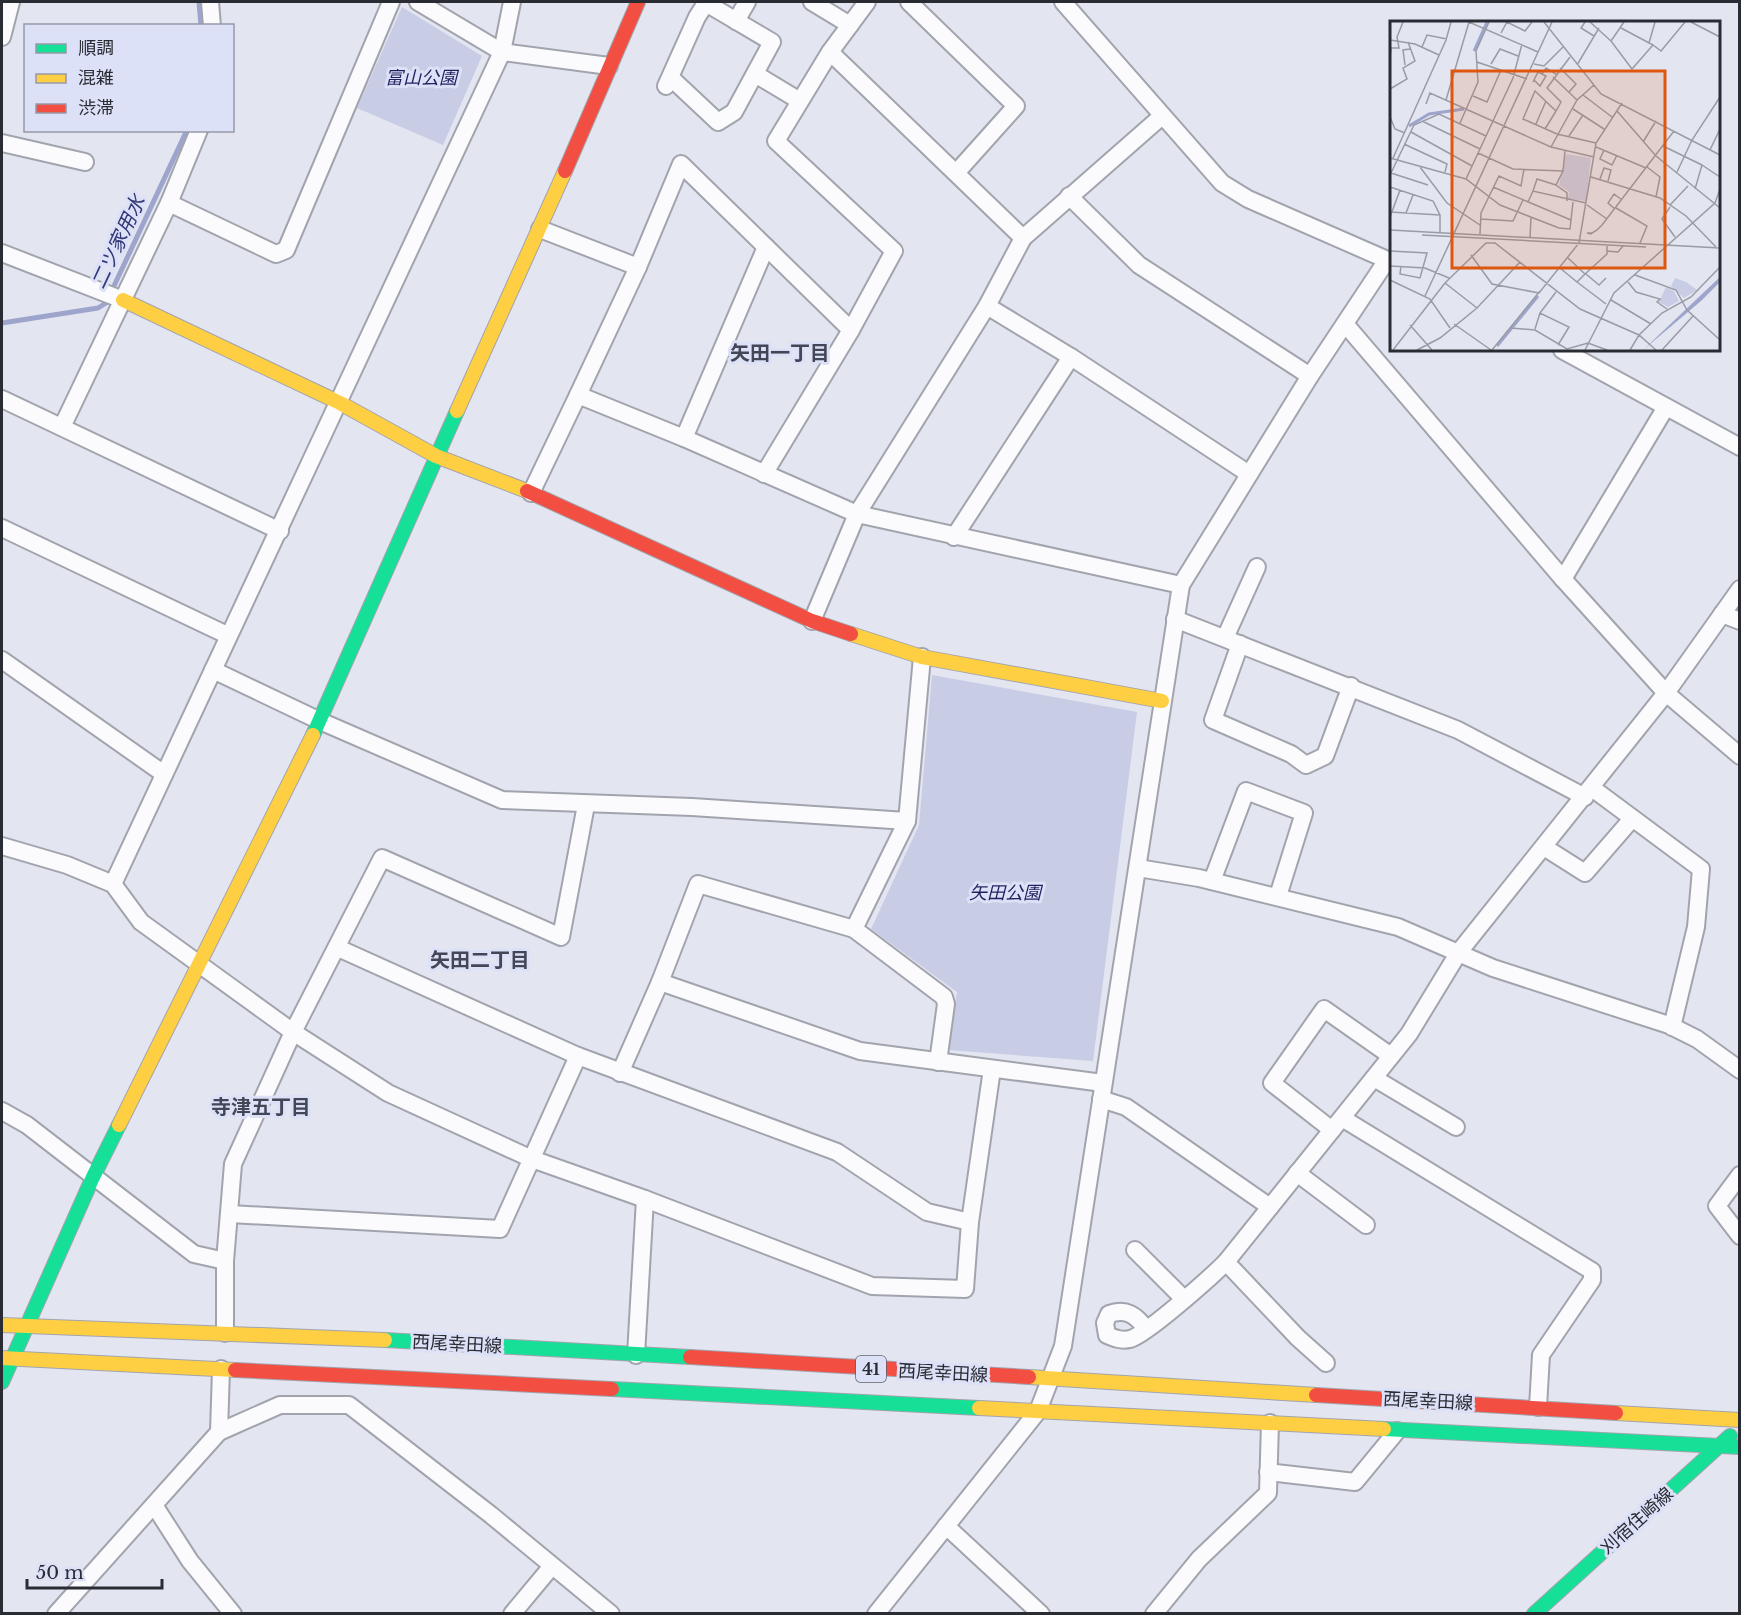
<svg xmlns="http://www.w3.org/2000/svg" width="1741" height="1615" font-family="'Libre Baskerville','Noto Sans JP',serif">
  <style>
    .green { fill: #c8cde5 }
    .lines { fill: none; stroke-linecap: round; stroke-linejoin: round }
    .stream { stroke: #9ea5cc; stroke-width: 5 }
    .street-casing { stroke: #a2a4ad; stroke-width: 20 }
    .fast-casing { stroke: #a2a4ad; stroke-width: 16 }
    .slow-casing { stroke: #a2a4ad; stroke-width: 16 }
    .jam-casing { stroke: #a2a4ad; stroke-width: 16 }
    .street { stroke: #fbfbfd; stroke-width: 16 }
    .fast { stroke: #16e098; stroke-width: 14 }
    .slow { stroke: #ffcf43; stroke-width: 14 }
    .jam { stroke: #f24e42; stroke-width: 14 }
    .labels { text-anchor: middle; dominant-baseline: central; stroke-width: 6; stroke-linejoin: round; paint-order: stroke }
    .shield { fill: #dde1f7; stroke: #60626e; stroke-width: 1.5 }
    .shield-label { font-size: 16px; font-weight: bold; fill: #2a2c34 }
    .park-label { font-size: 18px; font-style: italic; fill: #1f205e; stroke: #dde1f7 }
    .street-label { font-size: 18px; fill: #2a2c34; stroke: #dde1f7 }
    .water-label { font-size: 20px; font-style: italic; fill: #333878; stroke: #dde1f7 }
    .neighbourhood-label { font-size: 20px; font-weight: bold; fill: #434657; stroke: #dde1f7 }
    .inset-river { fill: none; stroke: #9ea5cc; stroke-width: 3 }
    .inset-road { fill: none; stroke: #999ba5; stroke-width: 1.5 }
    .view { fill: #de570e; fill-opacity: 0.15; stroke: #de570e; stroke-width: 3 }
    .inset-edge { fill: none; stroke: #2a2c34; stroke-width: 3 }
  </style>
  <rect width="100%" height="100%" fill="#e3e5f1"/>
  <!-- green -->
  <g class="green">
    <polygon points="402,7 482,56 443,145 357,108"/>
    <polygon points="932,675 1137,712 1093,1061 948,1050 957,992 871,929 919,825"/>
  </g>
  <g class="lines">
    <!-- stream -->
    <g class="stream">
      <polyline points="199,2 201,26"/>
      <polyline points="2,323 98,308 106,303 187,130"/>
    </g>
    <defs>
      <g id="street">
        <polyline points="210,2 212,26"/>
        <polyline points="418,2 502,52 609,66"/>
        <polyline points="812,2 850,25"/>
        <polyline points="867,2 830,52 776,141 894,251 851,330 681,164 638,267 578,395 684,438 857,514 1181,585"/>
        <polyline points="909,2 1016,106 956,173"/>
        <polyline points="1063,2 1222,183 1248,199 1392,262"/>
        <polyline points="736,21 747,2"/>
        <polyline points="2,37 11,2"/>
        <polyline points="830,52 1023,238"/>
        <polyline points="755,74 800,101"/>
        <polyline points="666,86 697,17 706,3 772,42 734,112 718,122 670,77"/>
        <polyline points="2,143 85,162"/>
        <polyline points="1069,196 1139,265 1310,376"/>
        <polyline points="169,203 276,254 286,250 391,2"/>
        <polyline points="540,229 638,267"/>
        <polyline points="2,253 123,300"/>
        <polyline points="987,306 1071,357 1249,474"/>
        <polyline points="1346,325 1563,579 1666,693 1740,756"/>
        <polyline points="1562,350 1740,447"/>
        <polyline points="2,399 280,531"/>
        <polyline points="62,427 169,203 199,130"/>
        <polyline points="684,438 766,247"/>
        <polyline points="764,474 851,330"/>
        <polyline points="531,493 578,395"/>
        <polyline points="2,528 227,635"/>
        <polyline points="954,537 1071,357"/>
        <polyline points="1563,579 1666,407"/>
        <polyline points="1722,614 1740,621"/>
        <polyline points="1175,619 1458,730 1585,797"/>
        <polyline points="812,621 857,514 987,306 1023,238 1162,116"/>
        <polyline points="1225,638 1257,567"/>
        <polyline points="1240,644 1213,720 1291,754 1306,765 1325,756 1351,686"/>
        <polyline points="922,657 907,821 854,929 944,997 946,1004 938,1062"/>
        <polyline points="2,660 164,774"/>
        <polyline points="213,670 320,721 502,800 692,807 907,821"/>
        <polyline points="1592,788 1701,869 1696,927 1672,1027"/>
        <polyline points="2,846 67,865 113,884 141,922 293,1032 388,1093 532,1159 645,1199 872,1286 965,1289 970,1222 992,1069"/>
        <polyline points="1544,847 1585,873 1631,820"/>
        <polyline points="1138,868 1199,878 1398,927 1493,968 1669,1025 1697,1039 1740,1070"/>
        <polyline points="1212,881 1246,791 1304,813 1278,896"/>
        <path d="M113,884C242,606 373,330 502,52L512,2"/>
        <polyline points="338,948 578,1056 837,1152 927,1212 970,1222"/>
        <polyline points="660,982 698,884 854,929"/>
        <polyline points="620,1073 660,982 860,1051 1103,1083"/>
        <polyline points="1374,1078 1456,1127"/>
        <polyline points="1101,1099 1126,1107 1270,1207"/>
        <polyline points="2,1111 27,1125 194,1254 225,1261"/>
        <polyline points="1342,1118 1592,1271 1592,1280 1541,1355 1538,1407"/>
        <polyline points="1332,1130 1272,1083 1324,1009 1391,1056"/>
        <polyline points="1297,1173 1366,1225"/>
        <polyline points="1740,1175 1717,1206 1740,1236"/>
        <polyline points="230,1214 500,1229 578,1056"/>
        <polyline points="1135,1250 1184,1299"/>
        <polyline points="1226,1262 1298,1338 1326,1363"/>
        <path d="M1146,1329C1136,1315 1126,1308 1109,1314L1105,1323L1107,1335C1114,1338 1121,1341 1130,1339C1146,1335 1211,1277 1226,1262L1409,1034L1459,952L1666,693L1740,589"/>
        <polyline points="225,1333 225,1261 233,1164 293,1032 382,858 561,937 586,805"/>
        <polyline points="636,1355 645,1199"/>
        <polyline points="219,1432 221,1369"/>
        <polyline points="1268,1472 1355,1482 1397,1431"/>
        <polyline points="154,1505 190,1561 233,1614"/>
        <polyline points="946,1526 1041,1614"/>
        <polyline points="56,1614 219,1432 280,1405 349,1405 491,1515 611,1614"/>
        <polyline points="512,1614 552,1566"/>
        <polyline points="876,1614 1038,1411 1063,1346 1181,585 1310,376 1387,260"/>
        <polyline points="1154,1614 1199,1559 1268,1493 1270,1423"/>
      </g>
      <g id="fast">
        <polyline points="313,735 457,411"/>
        <polyline points="385,1340 690,1357"/>
        <polyline points="2,1382 93,1177 119,1125"/>
        <polyline points="612,1389 979,1408"/>
        <polyline points="1384,1429 1740,1447"/>
        <polyline points="1534,1614 1730,1436"/>
      </g>
      <g id="slow">
        <polyline points="123,300 340,403 436,456 527,491"/>
        <polyline points="457,411 565,171"/>
        <polyline points="851,634 922,657 1162,701"/>
        <polyline points="119,1125 313,735"/>
        <polyline points="2,1325 385,1340"/>
        <polyline points="2,1358 235,1370"/>
        <polyline points="1029,1377 1316,1395"/>
        <polyline points="979,1408 1384,1429"/>
        <polyline points="1616,1413 1740,1420"/>
      </g>
      <g id="jam">
        <polyline points="565,171 638,2"/>
        <polyline points="527,491 812,621 851,634"/>
        <polyline points="690,1357 1029,1377"/>
        <polyline points="235,1370 612,1389"/>
        <polyline points="1316,1395 1616,1413"/>
      </g>
    </defs>
    <!-- street casing -->
    <use href="#street" class="street-casing"/>
    <!-- fast casing -->
    <use href="#fast" class="fast-casing"/>
    <!-- slow casing -->
    <use href="#slow" class="slow-casing"/>
    <!-- jam casing -->
    <use href="#jam" class="jam-casing"/>
    <!-- street -->
    <use href="#street" class="street"/>
    <!-- fast -->
    <use href="#fast" class="fast"/>
    <!-- slow -->
    <use href="#slow" class="slow"/>
    <!-- jam -->
    <use href="#jam" class="jam"/>
  </g>
  <g class="labels">
    <!-- shield labels -->
    <rect class="shield" x="856" y="1356" width="30" height="26" rx="4.5"/>
    <g class="shield-label">
      <text x="871" y="1369">41</text>
    </g>
    <!-- park labels -->
    <g class="park-label">
      <text x="421" y="78">富山公園</text>
      <text x="1005" y="893">矢田公園</text>
    </g>
    <!-- street labels -->
    <g class="street-label">
      <text transform="translate(457 1344) rotate(3)">西尾幸田線</text>
      <text transform="translate(943 1373) rotate(3)">西尾幸田線</text>
      <text transform="translate(1428 1401) rotate(3)">西尾幸田線</text>
      <text transform="translate(1637 1521) rotate(-42)">刈宿住崎線</text>
    </g>
    <!-- water labels -->
    <g class="water-label">
      <text transform="translate(118 242) rotate(-65)">二ツ家用水</text>
    </g>
    <!-- neighbourhood labels -->
    <g class="neighbourhood-label">
      <text x="780" y="353">矢田一丁目</text>
      <text x="480" y="960">矢田二丁目</text>
      <text x="261" y="1107">寺津五丁目</text>
    </g>
  </g>
  <!-- overview -->
  <g transform="translate(1390 21)">
    <rect width="330" height="330" fill="#e3e5f1"/>
    <path d="M176,133L201,137L196,180L178,178L179,171L169,164ZM285,257L296,261L307,269L294,277L281,265ZM276,266L284,270L289,280L278,286L269,281Z" fill="#c8cde5"/>
    <path d="M330,256V261L311,280L253,329Z" fill="#9ea5cc"/>
    <path class="inset-river" d="M84,30L97,1M19,105L39,93L74,88M107,325L148,275"/>
    <path class="inset-road" d="M154,1L211,73L330,134M195,1L191,7L204,15M200,1L221,20M234,1L221,20L242,48L263,24L271,30L295,1M301,1L330,16M231,7L263,24M111,12L117,1L135,10L142,1M0,19L25,23L49,34M259,22L265,1M32,26L37,14L57,18M180,36L157,67L171,81L166,90L145,70L133,98L167,113L206,122M0,38L1,27H9L7,16L13,1M87,41L137,58M101,43L110,28L128,35M144,43L154,45L173,26M15,44L13,29L20,28M187,44L209,7M170,47L186,63L179,71M152,53L156,47L166,53M163,56L187,79M143,61L148,51L156,55L150,65L144,59M0,68L17,58L13,47L25,40L18,21M193,74L222,96M83,75L97,81L111,49M56,79L79,1L148,31M36,83L40,72L161,126L204,136M183,88L214,108M227,90L266,135L330,187M0,96L5,108L15,112M32,100L90,128M70,102L88,61L86,30L99,1M146,103L156,80M155,108L166,90M21,111L82,145M179,115L193,94M253,121L266,100M14,123L57,143L55,151M273,125L312,144L305,168M161,126L187,79L204,64M206,126L256,147M214,129L210,138L222,144L227,134M320,129L330,108M175,130L173,150L166,164L177,172V180M88,132L123,148L173,150M0,137L76,158L110,184L169,207L180,208L183,181M3,137L56,19L61,1M312,144L330,156M30,146L57,182L90,204M257,146L270,156L266,176M287,151L302,119L330,76M201,156L270,177L296,195L326,226M76,158L123,57L132,23M210,158L214,147L221,149L218,160M38,164L1,152L24,104L49,93L96,115M0,166L43,180L50,194V211M103,166L181,199M143,170L147,158L166,164M138,181L143,170L196,182M197,184L217,198M280,184L298,165M280,186L272,198L285,216M226,187L257,205L250,222M225,188L218,182L224,173L232,179M0,191L50,194M16,192L23,174M0,196L10,169M90,198L123,200L133,179M0,209L330,227M202,212H197L201,213L202,212L207,209L212,204L284,110M90,213L91,192L109,155L131,165L134,148M32,214L256,226M140,216L141,197M0,230L37,232L30,257L10,253L11,245M217,230L228,231L233,225M81,234L102,263L149,272L189,222L206,122L232,82M178,237L195,253L217,233V224M0,245L35,247L59,257M170,247L187,261L195,253M196,253L209,264L216,257M245,254L286,269L297,289L330,319M0,259L40,278L60,307M187,261L216,283M238,261L246,271L270,278L267,281L277,288M55,262L87,287M35,275L162,1M221,279L261,303M150,292L166,271M64,303L101,329M20,304L42,329M121,307L145,309L177,328L198,322L217,329M145,308L150,292L179,306L168,324M3,329L55,262L96,222H105L190,288L249,314L266,329M27,329L50,317L87,287L130,241M102,329L150,270M195,329L224,272L325,182L330,168M240,329L249,314L272,292L301,276L330,246M272,329L303,295"/>
    <path class="view" d="M62,50H275V247H62Z"/>
    <rect width="330" height="330" class="inset-edge"/>
  </g>
  <!-- border -->
  <rect width="1741" height="1615" fill="none" stroke="#2a2c34" stroke-width="6"/>
  <!-- legend -->
  <rect x="24" y="24" width="210" height="108" fill="#dde1f7" stroke="#9599a9" stroke-width="1.5"/>
  <rect x="36" y="44" width="30" height="9" fill="#16e098" stroke="#9599a9" stroke-width="1.5"/>
  <text x="78" y="54" font-size="18" fill="#2a2c34">順調</text>
  <rect x="36" y="74" width="30" height="9" fill="#ffcf43" stroke="#9599a9" stroke-width="1.5"/>
  <text x="78" y="84" font-size="18" fill="#2a2c34">混雑</text>
  <rect x="36" y="104" width="30" height="9" fill="#f24e42" stroke="#9599a9" stroke-width="1.5"/>
  <text x="78" y="114" font-size="18" fill="#2a2c34">渋滞</text>
  <!-- scale -->
  <path d="M27 1579v9h135v-9" fill="none" stroke="#2a2c34" stroke-width="3"/>
  <text x="36" y="1579" font-size="18" fill="#2a2c34" stroke="#dde1f7" stroke-width="4.5" paint-order="stroke">50 m</text>
</svg>
